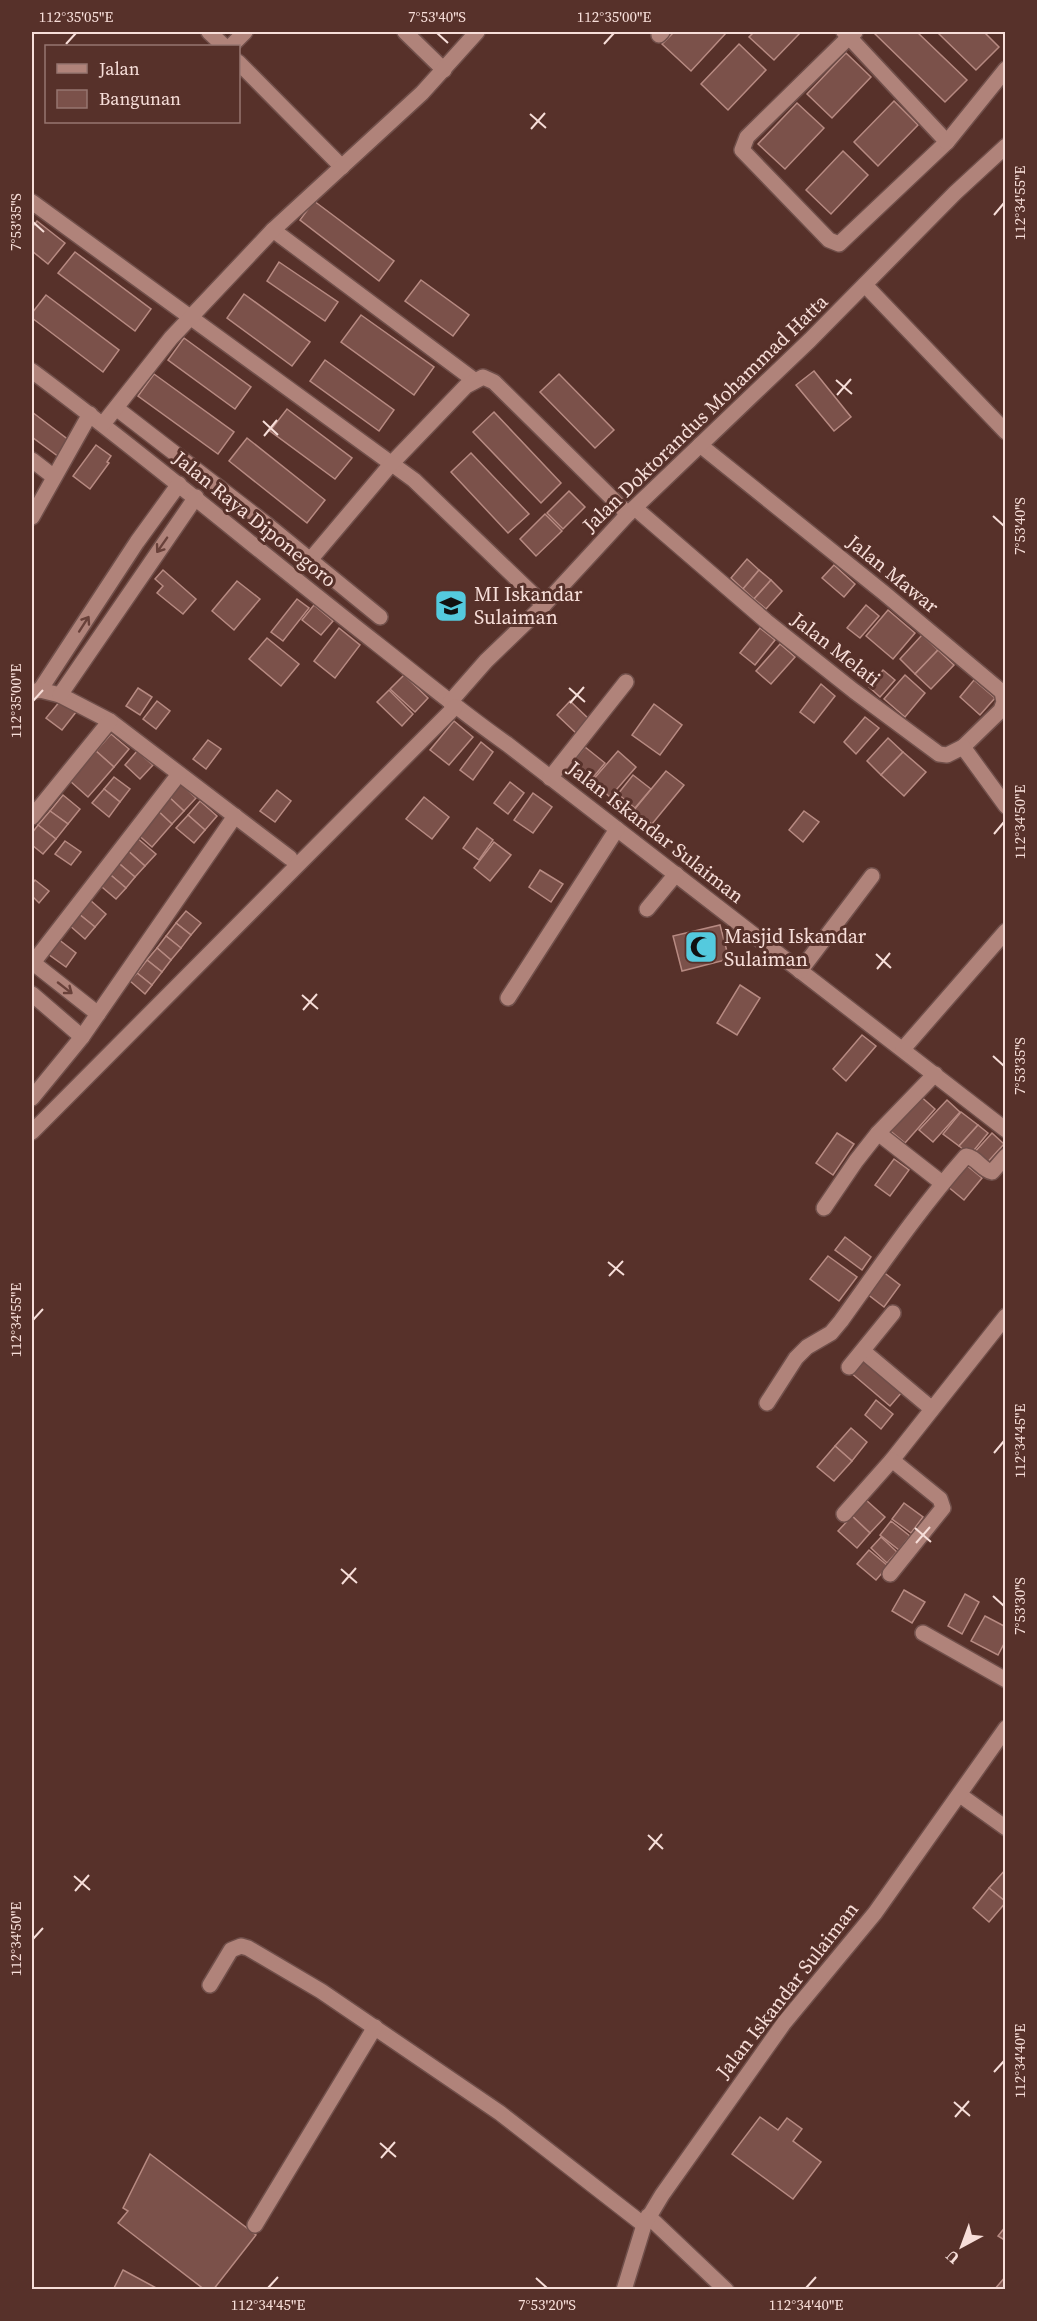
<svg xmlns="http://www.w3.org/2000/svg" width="1037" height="2321" font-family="'Source Serif 4',serif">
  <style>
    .building { fill: #7b514a; stroke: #b78a82; stroke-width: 1.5 }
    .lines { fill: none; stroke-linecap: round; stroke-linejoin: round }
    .minor-casing { stroke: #704f4a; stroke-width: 18 }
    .minor { stroke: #b0837a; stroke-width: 15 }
    .oneway { stroke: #69413a }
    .ticks { fill: none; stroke: #f7ded9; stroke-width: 2 }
    .labels { text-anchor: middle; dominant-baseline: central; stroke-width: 6; stroke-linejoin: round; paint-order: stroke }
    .street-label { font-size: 20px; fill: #f7ded9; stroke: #57312a }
    .poi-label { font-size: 20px; fill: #f7ded9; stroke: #57312a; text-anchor: start }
    .neatline { fill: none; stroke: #f7ded9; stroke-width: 2 }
    .ticks-label { font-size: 15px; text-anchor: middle; fill: #f7ded9 }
  </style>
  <rect width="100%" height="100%" fill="#57312a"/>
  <!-- building -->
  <g class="building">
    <polygon points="674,32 725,32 726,33 691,71 662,44"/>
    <polygon points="754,32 801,32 774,60 749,37"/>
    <polygon points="873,32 917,32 967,80 945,102"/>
    <polygon points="937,32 984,32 999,47 976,70"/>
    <polygon points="739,44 766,70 728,110 701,84"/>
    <polygon points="846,53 871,77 832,118 807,94"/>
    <polygon points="894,101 918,125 878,166 854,142"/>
    <polygon points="797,103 824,128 785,169 758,144"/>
    <polygon points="843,151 868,175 831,214 806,190"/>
    <polygon points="314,201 394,261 379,281 300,220"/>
    <polygon points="37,221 65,243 48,264 32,251 32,228"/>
    <polygon points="75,252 151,309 135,331 58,273"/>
    <polygon points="279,262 338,302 325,321 267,281"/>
    <polygon points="421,280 469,315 453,336 405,301"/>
    <polygon points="244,294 310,342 292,366 227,318"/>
    <polygon points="46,295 119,350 103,372 32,318 32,313"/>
    <polygon points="361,315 434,367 414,395 341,342"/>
    <polygon points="184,338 251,387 235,409 168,360"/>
    <polygon points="325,360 394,410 379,431 310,381"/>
    <polygon points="814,371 851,417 834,431 796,385"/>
    <polygon points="154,374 234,432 218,454 138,396"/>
    <polygon points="559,374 614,430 595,448 540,392"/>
    <polygon points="287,409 352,458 335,479 270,431"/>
    <polygon points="32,412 70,441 59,457 32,437"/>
    <polygon points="494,412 561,483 541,503 473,432"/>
    <polygon points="247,438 325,500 307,523 229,461"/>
    <polygon points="96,445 111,456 107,462 109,463 90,489 73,476"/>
    <polygon points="471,453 529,514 508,533 451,472"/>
    <polygon points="569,491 585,507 563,529 547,513"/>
    <polygon points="545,514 562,531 536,556 520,539"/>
    <polygon points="747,559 759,570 743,589 731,578"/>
    <polygon points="834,565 855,584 844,597 822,578"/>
    <polygon points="163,570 196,599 183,614 157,593 163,586 155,579"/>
    <polygon points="759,570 771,580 754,599 743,589"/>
    <polygon points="771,580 782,591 766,609 754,599"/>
    <polygon points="237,581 260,599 234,630 212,611"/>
    <polygon points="297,599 309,608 283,641 271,632"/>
    <polygon points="314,605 333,621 321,635 302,620"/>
    <polygon points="866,605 879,616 860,638 847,628"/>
    <polygon points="888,610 915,633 893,659 866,636"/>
    <polygon points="339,628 360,645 335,678 314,661"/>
    <polygon points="760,628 775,640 755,665 740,653"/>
    <polygon points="922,635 938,650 915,674 900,659"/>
    <polygon points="267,638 299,664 281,686 249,659"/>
    <polygon points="780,644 795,657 771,684 756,671"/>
    <polygon points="938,650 954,665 931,689 915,674"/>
    <polygon points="883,670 895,680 880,697 869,687"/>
    <polygon points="404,675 428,698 415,712 390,689"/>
    <polygon points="905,675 925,693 905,717 884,699"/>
    <polygon points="974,680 995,698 980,715 960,697"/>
    <polygon points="821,684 835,696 814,723 800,712"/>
    <polygon points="138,688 152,697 140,715 126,706"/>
    <polygon points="389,690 413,714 402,726 377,702"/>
    <polygon points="61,700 76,712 62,730 46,718"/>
    <polygon points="157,701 170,711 156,729 143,719"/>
    <polygon points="570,701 590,720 577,734 557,715"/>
    <polygon points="654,704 682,725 660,755 632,735"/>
    <polygon points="865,717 879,728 856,754 844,742"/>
    <polygon points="454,721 473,737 449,765 430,750"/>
    <polygon points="111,734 129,749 114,767 96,751"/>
    <polygon points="888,738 903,752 881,775 867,761"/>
    <polygon points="208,740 221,749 206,769 193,759"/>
    <polygon points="481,742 493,752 473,780 460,770"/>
    <polygon points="585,747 605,763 586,786 566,770"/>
    <polygon points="96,751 114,767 88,797 70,781"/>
    <polygon points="137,751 153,765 140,779 125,765"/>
    <polygon points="618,751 636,767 610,797 592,781"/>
    <polygon points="903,752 926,772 904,796 881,775"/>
    <polygon points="666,771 684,785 652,824 634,810"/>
    <polygon points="633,775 651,789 635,808 618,794"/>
    <polygon points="114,777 130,789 120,802 104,789"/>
    <polygon points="510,782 524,793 508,814 494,803"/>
    <polygon points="181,784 196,798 184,811 169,797"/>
    <polygon points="104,789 120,802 109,817 92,803"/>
    <polygon points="277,790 291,801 275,822 260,811"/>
    <polygon points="533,793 552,807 533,833 514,820"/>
    <polygon points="63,795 80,809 68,824 50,811"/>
    <polygon points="169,797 184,811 172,824 157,810"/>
    <polygon points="424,797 449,817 432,839 406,819"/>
    <polygon points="200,801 217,816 205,830 188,815"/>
    <polygon points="157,810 172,824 152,847 136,833"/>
    <polygon points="50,811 68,824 56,839 38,825"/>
    <polygon points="804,811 819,822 803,842 789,830"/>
    <polygon points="188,815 205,830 194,843 176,828"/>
    <polygon points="38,825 56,839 43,854 32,845 32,833"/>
    <polygon points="477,828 493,840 479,860 463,848"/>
    <polygon points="136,837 156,854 145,866 126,849"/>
    <polygon points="65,841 81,852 71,865 55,854"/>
    <polygon points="494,842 511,855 490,881 474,868"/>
    <polygon points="126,849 145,866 135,877 115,860"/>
    <polygon points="115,860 135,877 126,888 106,871"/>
    <polygon points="540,870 563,884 551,902 529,887"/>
    <polygon points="106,871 126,888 116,899 96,882"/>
    <polygon points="35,880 49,891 39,903 32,896 32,884"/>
    <polygon points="90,900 106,914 95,927 79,914"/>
    <polygon points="186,911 201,923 191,935 176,923"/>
    <polygon points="79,914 95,927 85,939 69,925"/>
    <polygon points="176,923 191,935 181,948 166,936"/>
    <polygon points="720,925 729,959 682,971 673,936"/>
    <polygon points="166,936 181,948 171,960 157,948"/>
    <polygon points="58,939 76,953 66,967 48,954"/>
    <polygon points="157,948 171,960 162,972 147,960"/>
    <polygon points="147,960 162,972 152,985 137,973"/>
    <polygon points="137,973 152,985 145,994 130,981"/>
    <polygon points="740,985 760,998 737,1035 717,1023"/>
    <polygon points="862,1035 876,1046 846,1081 833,1069"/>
    <polygon points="918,1094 935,1109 905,1143 888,1129"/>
    <polygon points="947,1100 960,1112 933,1142 919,1130"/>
    <polygon points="961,1112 978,1125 959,1146 943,1134"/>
    <polygon points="978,1125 988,1133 970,1155 959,1146"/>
    <polygon points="837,1133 854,1144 833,1175 816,1163"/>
    <polygon points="992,1133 1004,1144 984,1166 972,1155"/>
    <polygon points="894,1159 909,1170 890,1196 875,1185"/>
    <polygon points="965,1164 982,1178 964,1200 947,1186"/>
    <polygon points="845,1237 871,1257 862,1270 835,1250"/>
    <polygon points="828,1256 857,1277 839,1301 810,1279"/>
    <polygon points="882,1271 900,1285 884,1307 866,1293"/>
    <polygon points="862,1358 902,1392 890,1406 850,1372"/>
    <polygon points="876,1400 893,1414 881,1429 865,1415"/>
    <polygon points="851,1428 867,1442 852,1461 835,1446"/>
    <polygon points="835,1446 852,1461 834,1481 817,1467"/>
    <polygon points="866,1500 885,1517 870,1533 852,1516"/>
    <polygon points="904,1503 923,1517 911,1533 892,1519"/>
    <polygon points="852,1516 870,1533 857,1548 838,1531"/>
    <polygon points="891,1521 910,1536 899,1550 880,1535"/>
    <polygon points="881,1537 897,1552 887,1563 871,1548"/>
    <polygon points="869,1550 888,1566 876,1580 857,1564"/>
    <polygon points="904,1590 925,1602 912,1623 892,1611"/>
    <polygon points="965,1594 979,1602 962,1634 948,1626"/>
    <polygon points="985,1616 1006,1627 1006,1640 998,1655 971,1641"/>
    <polygon points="1006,1869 1006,1902 989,1888"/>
    <polygon points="989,1888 1006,1902 989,1922 973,1908"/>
    <polygon points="760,2117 778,2130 787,2118 802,2129 793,2141 821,2162 793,2199 732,2154"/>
    <polygon points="150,2154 256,2235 213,2290 205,2290 118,2223 128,2211 123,2208"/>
    <polygon points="1006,2226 1006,2241 998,2236"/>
    <polygon points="123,2270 160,2290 113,2290"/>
    <polygon points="1006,2276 1006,2290 994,2290"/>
  </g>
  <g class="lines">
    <defs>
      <g id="minor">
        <polyline points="209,32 224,46"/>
        <polyline points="405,32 444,70"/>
        <polyline points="844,32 849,37 947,142 839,244 829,240 742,150 747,137 849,37 855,32"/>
        <polyline points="659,35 662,32"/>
        <polyline points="231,46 245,32"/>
        <polyline points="238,62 342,167"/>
        <polyline points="947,142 1006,69"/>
        <polyline points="32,202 414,480 544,605"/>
        <polyline points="273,230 474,380"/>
        <polyline points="865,285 1006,432"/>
        <path d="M32,371C151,459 264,556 381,647C423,680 464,714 507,744L1006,1130"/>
        <polyline points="116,408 265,523 380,617"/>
        <polyline points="103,424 171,338 273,230 422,93 477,32"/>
        <polyline points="700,445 884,593 1002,692 1004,702 1001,710 963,747"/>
        <polyline points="32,460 54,477"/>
        <polyline points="635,508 766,621 854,691 939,754 947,755 963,747 1006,806"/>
        <polyline points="32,517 90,414"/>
        <polyline points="310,560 392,463 466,386 483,377 494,382 628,514"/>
        <polyline points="40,690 137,542 179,484"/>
        <polyline points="32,692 40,690 60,695 110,721 290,858"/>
        <polyline points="60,695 196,497"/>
        <polyline points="450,702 486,661 544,605 628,514 810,340 955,193 1006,146"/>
        <polyline points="550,778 626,682"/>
        <polyline points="32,817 110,721"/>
        <polyline points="647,909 676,874"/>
        <polyline points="32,962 98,1014"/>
        <polyline points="32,964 179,774"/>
        <polyline points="800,971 872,876"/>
        <polyline points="32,994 82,1037"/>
        <polyline points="508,998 617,829"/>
        <polyline points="903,1049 1006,931"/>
        <polyline points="32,1098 82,1037 235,816"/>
        <polyline points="32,1132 455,707"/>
        <polyline points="878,1133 942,1183"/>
        <polyline points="824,1208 856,1161 878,1133 935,1074"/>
        <polyline points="863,1351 932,1409"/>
        <polyline points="849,1367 893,1313"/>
        <path d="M767,1403L796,1358L807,1347L831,1333L841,1321C882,1264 920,1208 966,1156C976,1157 982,1170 992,1172L1006,1156"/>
        <polyline points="844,1514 892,1460 1006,1316"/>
        <polyline points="890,1574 943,1508 940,1499 892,1460"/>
        <polyline points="923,1633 1006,1680"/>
        <polyline points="960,1795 1006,1828"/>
        <polyline points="210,1985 231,1950 241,1946 248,1948 321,1991 500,2113 644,2225"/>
        <polyline points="648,2216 726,2290"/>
        <polyline points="255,2225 375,2027"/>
        <polyline points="624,2290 644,2225 662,2195 784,2023 875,1913 1006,1728"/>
      </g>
    </defs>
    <!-- minor casing -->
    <use href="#minor" class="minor-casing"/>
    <!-- minor -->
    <use href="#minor" class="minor"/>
  </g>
  <!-- one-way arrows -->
  <defs><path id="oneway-shaft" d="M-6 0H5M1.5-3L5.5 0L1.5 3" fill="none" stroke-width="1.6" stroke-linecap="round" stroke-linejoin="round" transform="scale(1.5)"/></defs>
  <g class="oneway">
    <use href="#oneway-shaft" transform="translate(162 545) rotate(125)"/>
    <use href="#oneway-shaft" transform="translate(84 624) rotate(-57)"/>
    <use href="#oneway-shaft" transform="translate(65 988) rotate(38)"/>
  </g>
  <!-- ticks -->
  <path class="ticks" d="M437,33L448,43M66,44L76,33M604,44L614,33M530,114L546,128M531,129L545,113M994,215L1004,203M33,222L44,232M836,380L852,394M837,395L851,379M263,421L278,435M264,436L277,420M993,516L1004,526M569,688L585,702M33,701L43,690M570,703L584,687M994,834L1004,822M876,954L891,968M877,969L890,953M302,995L318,1009M303,1010L317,994M993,1056L1004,1066M608,1262L624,1275M609,1276L623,1261M33,1320L43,1309M994,1453L1004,1441M915,1528L931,1542M916,1543L930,1527M341,1569L357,1583M342,1584L356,1568M993,1596L1004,1606M648,1835L663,1849M649,1850L662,1834M74,1876L90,1890M75,1891L89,1875M33,1939L43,1928M994,2072L1004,2061M954,2102L970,2116M955,2117L969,2101M380,2143L396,2157M381,2158L395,2142M536,2278L547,2288M268,2288L278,2277M806,2288L816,2277"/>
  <!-- icons -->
  <defs>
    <symbol id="school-square" viewBox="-11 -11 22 22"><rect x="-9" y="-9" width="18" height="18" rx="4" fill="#54cade" stroke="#57312a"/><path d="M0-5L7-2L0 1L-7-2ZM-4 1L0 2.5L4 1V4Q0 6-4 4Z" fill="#111"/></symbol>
    <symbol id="mosque-square" viewBox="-11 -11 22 22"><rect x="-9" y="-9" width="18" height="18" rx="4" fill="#54cade" stroke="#57312a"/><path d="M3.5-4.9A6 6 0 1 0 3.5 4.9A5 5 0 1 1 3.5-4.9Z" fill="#111"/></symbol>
  </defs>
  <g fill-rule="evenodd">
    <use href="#school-square" x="432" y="587" width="38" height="38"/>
    <use href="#mosque-square" x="682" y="928" width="38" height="38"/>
  </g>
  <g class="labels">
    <!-- street labels -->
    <g class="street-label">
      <text transform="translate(705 413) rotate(-44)">Jalan Doktorandus Mohammad Hatta</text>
      <text transform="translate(255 519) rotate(39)">Jalan Raya Diponegoro</text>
      <text transform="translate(893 574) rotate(39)">Jalan Mawar</text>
      <text transform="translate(836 649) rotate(38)">Jalan Melati</text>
      <text transform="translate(656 832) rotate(38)">Jalan Iskandar Sulaiman</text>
      <text transform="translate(787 1990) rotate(-52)">Jalan Iskandar Sulaiman</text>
    </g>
    <!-- poi labels -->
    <g class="poi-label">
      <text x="474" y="594">MI Iskandar<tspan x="474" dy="23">Sulaiman</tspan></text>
      <text x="724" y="936">Masjid Iskandar<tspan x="724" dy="23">Sulaiman</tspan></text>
    </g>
  </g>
  <!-- border -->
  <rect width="1037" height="2321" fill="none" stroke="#57312a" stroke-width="66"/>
  <!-- legend -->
  <rect x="45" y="45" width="195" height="78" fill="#57312a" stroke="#977670" stroke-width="1.5"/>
  <rect x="57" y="64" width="30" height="9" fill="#b0837a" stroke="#977670" stroke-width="1.5"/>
  <text x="99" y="75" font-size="18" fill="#f7ded9">Jalan</text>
  <rect x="57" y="90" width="30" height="18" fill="#7b514a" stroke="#977670" stroke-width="1.5"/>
  <text x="99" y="105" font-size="18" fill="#f7ded9">Bangunan</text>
  <!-- north arrow -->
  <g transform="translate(962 2246) rotate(221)" stroke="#57312a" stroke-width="4.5" paint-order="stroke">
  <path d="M0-4.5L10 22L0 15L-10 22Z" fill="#f7ded9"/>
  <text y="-9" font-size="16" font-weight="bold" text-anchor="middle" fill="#f7ded9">U</text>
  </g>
  <rect x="33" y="33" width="971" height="2255" class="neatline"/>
  <g class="ticks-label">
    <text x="76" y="22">112°35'05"E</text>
    <text x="437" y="22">7°53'40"S</text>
    <text x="614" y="22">112°35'00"E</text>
    <text transform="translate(1020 203) rotate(-90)" y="5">112°34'55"E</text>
    <text transform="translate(16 222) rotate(-90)" y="5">7°53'35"S</text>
    <text transform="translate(1020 526) rotate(-90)" y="5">7°53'40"S</text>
    <text transform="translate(16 701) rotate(-90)" y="5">112°35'00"E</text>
    <text transform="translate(1020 822) rotate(-90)" y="5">112°34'50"E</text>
    <text transform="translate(1020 1066) rotate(-90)" y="5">7°53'35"S</text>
    <text transform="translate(16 1320) rotate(-90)" y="5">112°34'55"E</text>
    <text transform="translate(1020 1441) rotate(-90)" y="5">112°34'45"E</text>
    <text transform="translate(1020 1606) rotate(-90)" y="5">7°53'30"S</text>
    <text transform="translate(16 1939) rotate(-90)" y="5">112°34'50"E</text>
    <text transform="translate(1020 2061) rotate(-90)" y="5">112°34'40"E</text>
    <text x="268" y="2310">112°34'45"E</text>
    <text x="547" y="2310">7°53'20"S</text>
    <text x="806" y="2310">112°34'40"E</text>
  </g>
</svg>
